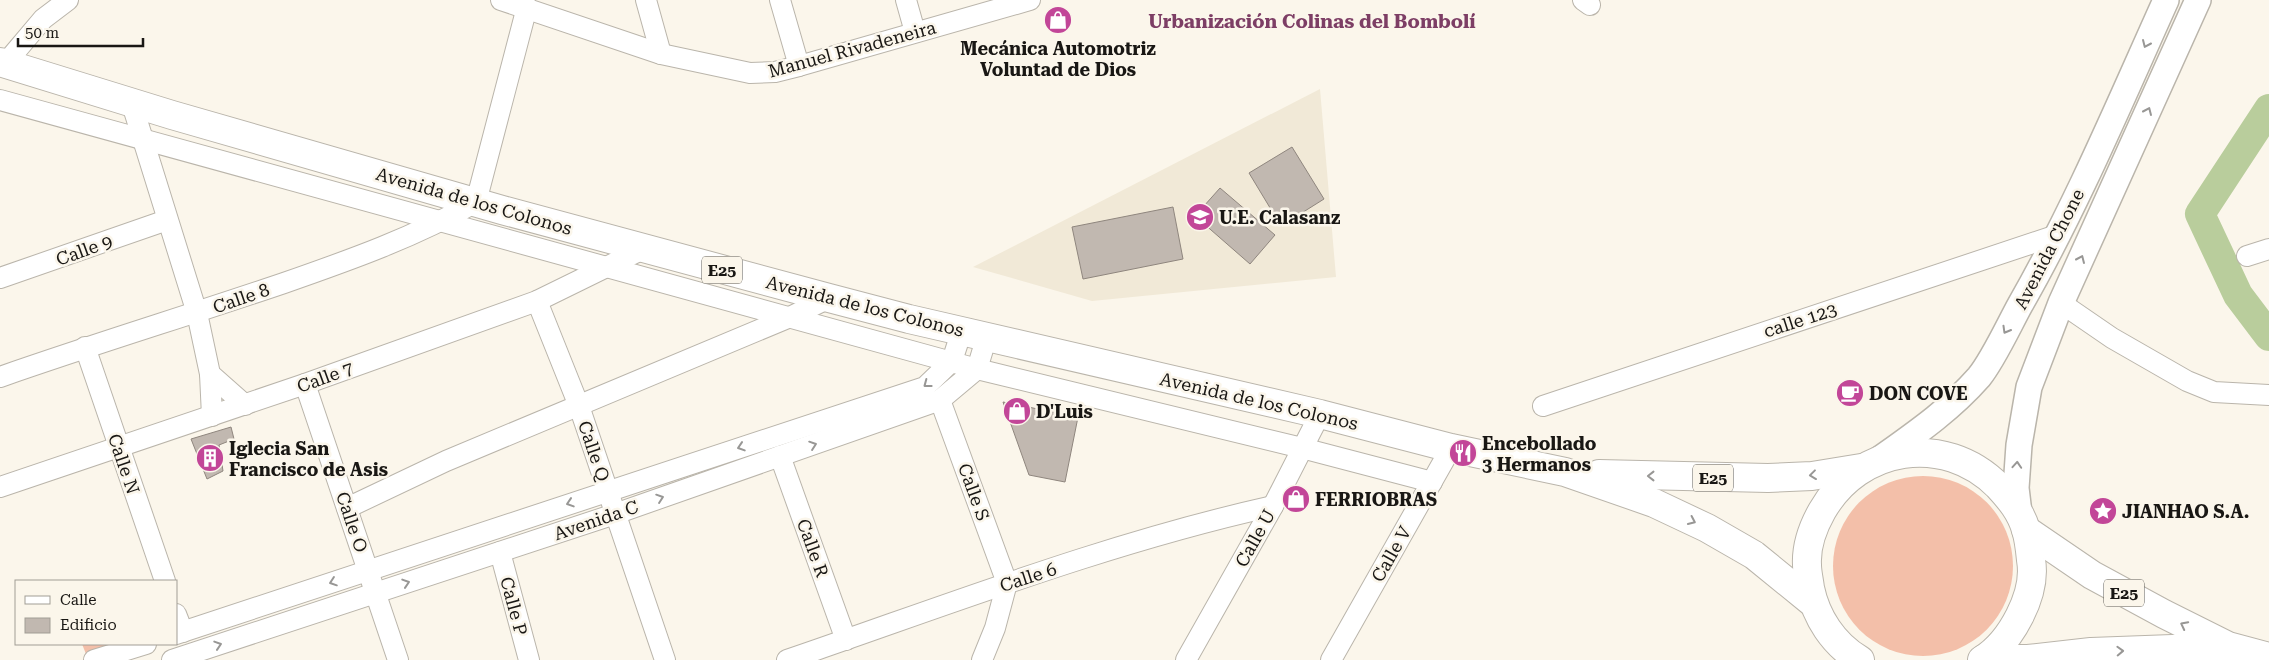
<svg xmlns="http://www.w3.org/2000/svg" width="2269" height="660" font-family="'Roboto Serif',serif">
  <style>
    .built { fill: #f1e9d7 }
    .green { fill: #f3bfa9 }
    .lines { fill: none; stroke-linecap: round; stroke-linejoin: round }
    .river { stroke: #b9cd9c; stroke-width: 30 }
    .building { fill: #c1b8b0; stroke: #8f867e }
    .minor-casing { stroke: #bab5ab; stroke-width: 22 }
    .major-casing { stroke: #bab5ab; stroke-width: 28 }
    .highway-casing { stroke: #bab5ab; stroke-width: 30 }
    .minor { stroke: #fff; stroke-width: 20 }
    .major { stroke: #fff; stroke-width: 25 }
    .highway { stroke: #fff; stroke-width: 28 }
    .oneway { stroke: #989795 }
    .labels { text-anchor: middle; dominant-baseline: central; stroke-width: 5; stroke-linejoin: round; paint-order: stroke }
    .shield { fill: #fbf6eb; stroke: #5d5a54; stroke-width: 1 }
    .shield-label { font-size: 16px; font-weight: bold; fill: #191714 }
    .poi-label { font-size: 18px; font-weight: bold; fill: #191714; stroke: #fbf6eb; text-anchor: start }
    .street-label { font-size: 18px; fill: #191714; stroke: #fbf6eb }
    .neighbourhood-label { font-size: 19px; font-weight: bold; fill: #7d3e65; stroke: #fbf6eb }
  </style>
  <rect width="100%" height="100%" fill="#fbf6eb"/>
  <!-- built -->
  <polygon class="built" points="1320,89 1336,277 1092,301 973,267"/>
  <!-- green -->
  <g class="green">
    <circle cx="1923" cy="566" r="90"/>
    <polygon points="82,644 116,644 86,654"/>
  </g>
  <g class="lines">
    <!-- river -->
    <polyline class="river" points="2269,109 2200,214 2238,295 2269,336"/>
  </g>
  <!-- building -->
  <g class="building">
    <polygon points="1292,147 1324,199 1281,226 1249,173"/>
    <polygon points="1220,188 1275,235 1250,264 1195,216"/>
    <polygon points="1173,207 1183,259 1083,279 1072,227"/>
    <polygon points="1003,402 1078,417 1065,482 1029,475"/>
    <polygon points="231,427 234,439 219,445 223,471 207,479 191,439"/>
  </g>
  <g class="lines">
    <defs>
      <g id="minor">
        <polyline points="501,0 661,54 750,73 775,72 799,66 1030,0"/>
        <polyline points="646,0 661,54"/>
        <polyline points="780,0 799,66"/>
        <polyline points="906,0 915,32"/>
        <polyline points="1583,0 1590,5"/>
        <polyline points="5,64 43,19 68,0"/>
        <polyline points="0,100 977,369 1302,448 1432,482"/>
        <polyline points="131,101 197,313 210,374 245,405"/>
        <polyline points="2247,256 2269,249"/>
        <polyline points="0,278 167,220"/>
        <polyline points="537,301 579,406 665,660"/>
        <polyline points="2061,303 2112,338 2187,381 2214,392 2269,395"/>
        <polyline points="85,347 165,581"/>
        <polyline points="210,374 212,416"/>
        <path d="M0,377C94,344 190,315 284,283C350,260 415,237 476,202L527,7"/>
        <polyline points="305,384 398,660"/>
        <polyline points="940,400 1007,583 995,628 982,660"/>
        <polyline points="1543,406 2057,235"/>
        <polyline points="780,456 846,640"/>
        <polyline points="0,487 305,384 537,301 643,249"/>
        <polyline points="347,508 446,461 790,317 829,298"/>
        <polyline points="500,552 529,660"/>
        <polyline points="176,614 183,632"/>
        <polyline points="176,634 925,387 952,361 962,330"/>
        <polyline points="94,660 146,644"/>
        <polyline points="172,660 615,514 940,400 977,369 987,336"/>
        <path d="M787,660C948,605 1107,543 1273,506"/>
        <polyline points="1186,660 1273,506 1320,414"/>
        <polyline points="1331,660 1451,448"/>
      </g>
      <g id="major">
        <path d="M1880,459C1915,434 1950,410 1979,377C1993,360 2009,325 2020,305C2076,207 2120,102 2166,0"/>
        <polyline points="2019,513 2016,488 2019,445 2029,387 2061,303 2198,0"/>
      </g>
      <g id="highway">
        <polyline points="0,62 172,115 502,210 829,298 909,319 1320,414 1451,448 1565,472 1654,503 1707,528 1754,555 1813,603"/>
        <polyline points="1599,474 1768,478 1812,476 1861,468"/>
        <polyline points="2026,530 2092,575 2164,614 2228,646 2269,657"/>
        <polyline points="1984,659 2028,659 2091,652 2227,647"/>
        <path d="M1860,660C1833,644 1816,617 1810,588C1809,580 1807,572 1807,565C1806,547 1813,527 1822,511C1859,446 1944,432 1998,486C2010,499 2021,512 2026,530C2029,539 2030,550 2031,560C2037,594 2011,642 1982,660"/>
      </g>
    </defs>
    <!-- minor casing -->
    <use href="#minor" class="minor-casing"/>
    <!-- major casing -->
    <use href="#major" class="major-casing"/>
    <!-- highway casing -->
    <use href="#highway" class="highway-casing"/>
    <!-- minor -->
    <use href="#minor" class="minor"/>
    <!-- major -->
    <use href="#major" class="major"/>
    <!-- highway -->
    <use href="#highway" class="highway"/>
  </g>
  <!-- one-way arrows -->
  <defs><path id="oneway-chevron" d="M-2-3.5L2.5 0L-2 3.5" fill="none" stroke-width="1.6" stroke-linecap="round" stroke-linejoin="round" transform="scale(1.25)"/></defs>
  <g class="oneway">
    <use href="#oneway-chevron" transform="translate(2146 44) rotate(114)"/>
    <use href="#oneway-chevron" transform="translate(2148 111) rotate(-66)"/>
    <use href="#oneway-chevron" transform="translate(2081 259) rotate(-66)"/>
    <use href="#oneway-chevron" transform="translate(2006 330) rotate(120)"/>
    <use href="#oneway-chevron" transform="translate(927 384) rotate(143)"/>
    <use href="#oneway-chevron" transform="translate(813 445) rotate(-19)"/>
    <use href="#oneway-chevron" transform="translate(741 447) rotate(162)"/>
    <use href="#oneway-chevron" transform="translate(2017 465) rotate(-86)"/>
    <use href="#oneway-chevron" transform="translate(1813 475) rotate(173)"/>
    <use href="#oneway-chevron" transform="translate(1651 476) rotate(180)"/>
    <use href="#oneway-chevron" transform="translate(660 498) rotate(-19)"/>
    <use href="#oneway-chevron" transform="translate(570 503) rotate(162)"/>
    <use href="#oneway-chevron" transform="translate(1692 521) rotate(25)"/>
    <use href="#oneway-chevron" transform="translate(333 582) rotate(161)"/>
    <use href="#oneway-chevron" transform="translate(406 583) rotate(-18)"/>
    <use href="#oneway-chevron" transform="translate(2184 625) rotate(-153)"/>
    <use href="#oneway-chevron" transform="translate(218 645) rotate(-18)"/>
    <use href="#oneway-chevron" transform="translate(2120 651) rotate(-2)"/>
  </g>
  <!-- icons -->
  <defs>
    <symbol id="shop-disc" viewBox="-11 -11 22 22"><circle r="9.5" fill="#c24698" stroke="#fbf6eb"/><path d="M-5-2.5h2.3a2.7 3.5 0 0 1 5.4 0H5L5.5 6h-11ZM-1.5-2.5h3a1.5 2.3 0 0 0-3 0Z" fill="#fff"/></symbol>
    <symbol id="school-disc" viewBox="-11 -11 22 22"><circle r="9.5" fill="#c24698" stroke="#fbf6eb"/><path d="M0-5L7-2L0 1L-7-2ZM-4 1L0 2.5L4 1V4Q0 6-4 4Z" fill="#fff"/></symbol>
    <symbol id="cafe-disc" viewBox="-11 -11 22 22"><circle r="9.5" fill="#c24698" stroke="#fbf6eb"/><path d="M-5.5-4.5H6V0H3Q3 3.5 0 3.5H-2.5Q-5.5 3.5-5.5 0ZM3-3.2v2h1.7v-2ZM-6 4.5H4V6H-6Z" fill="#fff"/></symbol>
    <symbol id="restaurant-disc" viewBox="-11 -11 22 22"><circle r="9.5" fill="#c24698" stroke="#fbf6eb"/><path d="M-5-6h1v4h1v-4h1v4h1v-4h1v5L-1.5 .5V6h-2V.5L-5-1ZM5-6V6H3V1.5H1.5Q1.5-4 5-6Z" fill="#fff"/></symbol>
    <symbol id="building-disc" viewBox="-11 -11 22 22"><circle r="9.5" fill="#c24698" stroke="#fbf6eb"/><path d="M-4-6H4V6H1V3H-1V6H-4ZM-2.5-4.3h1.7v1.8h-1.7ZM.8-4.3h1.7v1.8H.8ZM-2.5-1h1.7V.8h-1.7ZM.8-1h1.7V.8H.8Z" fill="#fff"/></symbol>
    <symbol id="sight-disc" viewBox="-11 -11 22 22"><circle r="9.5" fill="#c24698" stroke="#fbf6eb"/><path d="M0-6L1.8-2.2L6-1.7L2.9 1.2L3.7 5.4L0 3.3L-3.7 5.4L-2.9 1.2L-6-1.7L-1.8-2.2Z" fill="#fff"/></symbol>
  </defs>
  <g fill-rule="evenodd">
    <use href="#shop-disc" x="1042" y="4" width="32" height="32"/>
    <use href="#school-disc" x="1184" y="201" width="32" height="32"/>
    <use href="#cafe-disc" x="1834" y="377" width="32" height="32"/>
    <use href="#shop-disc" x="1001" y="395" width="32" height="32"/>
    <use href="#restaurant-disc" x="1447" y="437" width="32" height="32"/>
    <use href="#building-disc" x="194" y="442" width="32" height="32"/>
    <use href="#shop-disc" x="1280" y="483" width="32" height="32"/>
    <use href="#sight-disc" x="2087" y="495" width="32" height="32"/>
  </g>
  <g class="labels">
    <!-- shield labels -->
    <g class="shield">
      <rect x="702" y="256.5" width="40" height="27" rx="4"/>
      <rect x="1693" y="464.5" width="40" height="27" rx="4"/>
      <rect x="2104" y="579.5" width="40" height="27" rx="4"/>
    </g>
    <g class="shield-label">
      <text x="722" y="270">E25</text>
      <text x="1713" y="478">E25</text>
      <text x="2124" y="593">E25</text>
    </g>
    <!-- poi labels -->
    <g class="poi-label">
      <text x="1058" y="48" text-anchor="middle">Mecánica Automotriz<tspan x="1058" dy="21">Voluntad de Dios</tspan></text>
      <text x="1219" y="217">U.E. Calasanz</text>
      <text x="1869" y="393">DON COVE</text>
      <text x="1036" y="411">D'Luis</text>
      <text x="1482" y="443">Encebollado<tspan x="1482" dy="21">3 Hermanos</tspan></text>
      <text x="229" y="448">Iglecia San<tspan x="229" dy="21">Francisco de Asis</tspan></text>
      <text x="1315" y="499">FERRIOBRAS</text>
      <text x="2122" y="511">JIANHAO S.A.</text>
    </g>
    <!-- street labels -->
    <g class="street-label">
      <text transform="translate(852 49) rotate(-15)">Manuel Rivadeneira</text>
      <text transform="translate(474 201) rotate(16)">Avenida de los Colonos</text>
      <text transform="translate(2049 249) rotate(-63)">Avenida Chone</text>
      <text transform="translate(84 250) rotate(-20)">Calle 9</text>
      <text transform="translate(241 298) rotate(-19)">Calle 8</text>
      <text transform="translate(865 306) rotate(14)">Avenida de los Colonos</text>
      <text transform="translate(1800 320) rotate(-18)">calle 123</text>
      <text transform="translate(325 377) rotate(-20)">Calle 7</text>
      <text transform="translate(1259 401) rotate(13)">Avenida de los Colonos</text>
      <text transform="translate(594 451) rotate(71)">Calle Q</text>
      <text transform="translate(124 464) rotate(71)">Calle N</text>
      <text transform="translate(974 492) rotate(70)">Calle S</text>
      <text transform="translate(596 520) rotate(-19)">Avenida C</text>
      <text transform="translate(352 522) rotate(71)">Calle O</text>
      <text transform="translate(1255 538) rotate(-61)">Calle U</text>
      <text transform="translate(813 548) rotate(70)">Calle R</text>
      <text transform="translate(1391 554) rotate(-60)">Calle V</text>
      <text transform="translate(1028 577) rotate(-18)">Calle 6</text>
      <text transform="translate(514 606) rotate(75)">Calle P</text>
    </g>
    <!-- neighbourhood labels -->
    <g class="neighbourhood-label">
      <text x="1312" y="21">Urbanización Colinas del Bombolí</text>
    </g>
  </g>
  <!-- legend -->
  <rect x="15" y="580" width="162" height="65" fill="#fbf6eb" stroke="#a19d95"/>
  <rect x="25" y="596" width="25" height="8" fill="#ffffff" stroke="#a19d95"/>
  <text x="60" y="605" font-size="15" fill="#191714">Calle</text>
  <rect x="25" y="618" width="25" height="15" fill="#c1b8b0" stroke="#a19d95"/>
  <text x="60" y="630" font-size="15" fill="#191714">Edificio</text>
  <!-- scale -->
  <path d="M18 38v8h125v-8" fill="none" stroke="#191714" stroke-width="2.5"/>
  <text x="25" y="38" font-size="15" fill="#191714" stroke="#fbf6eb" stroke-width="4" paint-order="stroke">50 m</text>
</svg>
